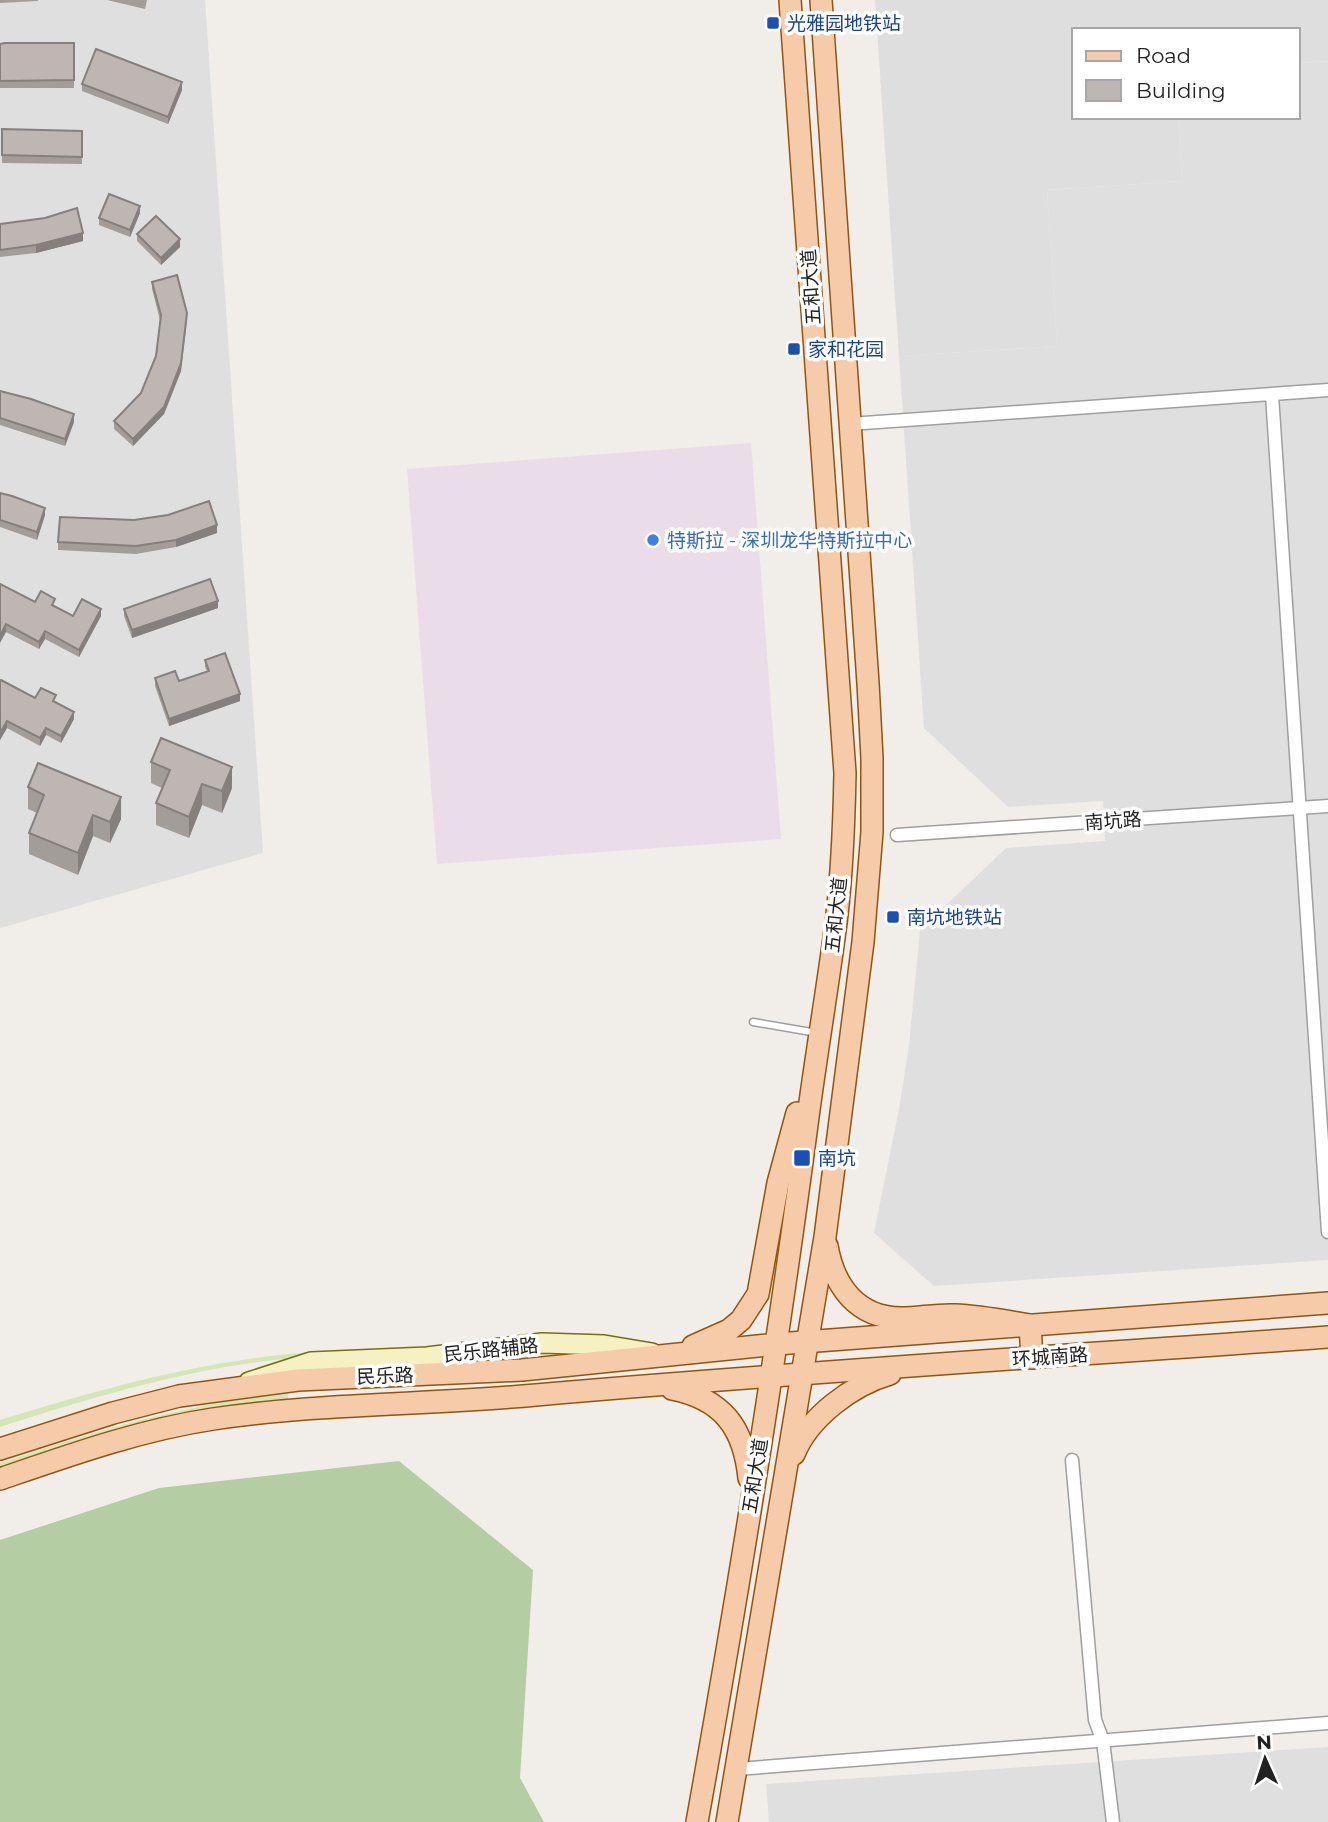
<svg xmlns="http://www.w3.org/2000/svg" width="1328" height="1822" font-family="Montserrat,'Noto Sans SC',sans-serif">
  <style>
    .residential { fill: #e0dfdf }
    .industrial { fill: #eadce9 }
    .grass { fill: #d3e6b4 }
    .forest { fill: #b4cda2 }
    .parking { fill: #dedede }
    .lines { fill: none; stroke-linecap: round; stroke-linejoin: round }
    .service-casing { stroke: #9f9f9f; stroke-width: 9 }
    .minor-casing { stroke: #9f9f9f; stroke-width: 15 }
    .secondary-casing { stroke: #73710e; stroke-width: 22 }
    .primary-casing { stroke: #93550c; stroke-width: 24 }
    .service { stroke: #fff; stroke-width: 6 }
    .minor { stroke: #fff; stroke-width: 12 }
    .secondary { stroke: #f5f1c3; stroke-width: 19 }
    .primary { stroke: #f5cbaa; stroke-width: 21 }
    .wall { fill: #a39d99 }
    .shaded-wall { fill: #857f7d }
    .building { fill: #beb6b2; stroke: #857f7d; stroke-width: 2 }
    .transit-dot { fill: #1a4fb4; stroke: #fff; stroke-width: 2.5 }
    .shop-dot { fill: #3f7fe0; stroke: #fff; stroke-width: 2.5 }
    .labels { text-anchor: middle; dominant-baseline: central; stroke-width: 7; stroke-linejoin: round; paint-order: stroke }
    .transit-label { font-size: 19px; fill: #164399; stroke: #fff; text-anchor: start }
    .street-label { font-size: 19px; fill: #222; stroke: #fff }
    .shop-label { font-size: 19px; fill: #366cbe; stroke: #fff; text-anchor: start }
  </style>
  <rect width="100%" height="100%" fill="#f1ede9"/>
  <!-- residential -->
  <g class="residential">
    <polygon points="0,0 205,0 263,853 0,928"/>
    <polygon points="1328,61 1328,1260 934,1286 874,1233 899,1109 909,1046 920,930 1006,848 1105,841 1103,801 1008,807 924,728 899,356 1057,346 1047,190 1182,181 1178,117 1298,117 1298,63"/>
    <polygon points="1328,1747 1328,1822 769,1822 766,1784"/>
  </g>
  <!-- industrial -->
  <polygon class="industrial" points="751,443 781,839 437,864 407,469"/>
  <!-- grass -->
  <g class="grass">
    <path d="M328,1351V1356C216,1360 106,1393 0,1427V1420C107,1387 215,1357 328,1351Z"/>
    <path d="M288,1394V1399C189,1405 93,1435 0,1468V1463L15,1458C104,1428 194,1402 288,1394Z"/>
  </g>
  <!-- forest -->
  <polygon class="forest" points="399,1461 533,1570 520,1778 544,1822 0,1822 0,1540 159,1488"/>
  <!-- parking -->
  <polygon class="parking" points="875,0 1328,0 1328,61 1298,63 1298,30 1074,30 1074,117 1178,117 1182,181 1047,190 1057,346 899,356"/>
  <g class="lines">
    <defs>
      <polyline id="service" points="753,1022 817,1033"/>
      <g id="minor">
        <polyline points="1272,395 1328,1232"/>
        <polyline points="850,424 1328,390"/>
        <polyline points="897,835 1328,806"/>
        <polyline points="1072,1460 1095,1720 1103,1741 1113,1822"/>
        <polyline points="737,1769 1328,1723"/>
      </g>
      <polyline id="secondary" points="249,1382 311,1362 427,1357 542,1343 604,1345 652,1353"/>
      <g id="primary">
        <path d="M827,1246C834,1286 857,1318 901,1318C919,1318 937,1314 955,1315C980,1316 1005,1321 1030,1325L1032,1358"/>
        <polyline points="693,1346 729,1330 741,1320 758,1294 778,1183 797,1113"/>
        <path d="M672,1389C723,1399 744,1428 749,1478"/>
        <polyline points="0,1449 113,1413 179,1396 298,1380 522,1370 777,1344 1328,1303"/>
        <path d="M794,1454C809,1417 852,1385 890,1374"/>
        <path d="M0,1479C70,1455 140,1430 213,1419C320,1403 428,1405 536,1395C799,1372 1064,1356 1328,1337"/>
        <path d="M697,1822C739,1588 777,1353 808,1117C816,1057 826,997 834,938C842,883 844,828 845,773L790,0"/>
        <polyline points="727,1822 825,1237 863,942 872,832 872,758 868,683 821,0"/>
      </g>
    </defs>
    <!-- service casing -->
    <use href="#service" class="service-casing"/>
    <!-- minor casing -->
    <use href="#minor" class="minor-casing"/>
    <!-- secondary casing -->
    <use href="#secondary" class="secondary-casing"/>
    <!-- primary casing -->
    <use href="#primary" class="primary-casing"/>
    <!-- service -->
    <use href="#service" class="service"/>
    <!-- minor -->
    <use href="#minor" class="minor"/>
    <!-- secondary -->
    <use href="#secondary" class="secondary"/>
    <!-- primary -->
    <use href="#primary" class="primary"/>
  </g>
  <!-- wall -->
  <g class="wall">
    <polygon points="0,0 38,0 38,1 0,3"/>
    <polygon points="107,0 147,0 145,9"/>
    <polygon points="74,43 74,88 0,88 0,44"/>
    <polygon points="82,84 182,90 168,124 82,91"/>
    <polygon points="2,129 82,131 82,164 2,163"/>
    <polygon points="140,213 130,237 99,225 99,218"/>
    <polygon points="0,224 83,241 36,253 0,257"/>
    <polygon points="137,234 180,247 161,265 137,241"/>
    <polygon points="152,282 187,321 181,371 164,414 133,446 114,429 114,421 141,393 156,356 160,320 152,289"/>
    <polygon points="0,391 74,422 65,446 0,425"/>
    <polygon points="0,493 45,515 37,540 0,527"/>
    <polygon points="217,533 176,547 136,554 58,550 58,542"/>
    <polygon points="0,584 35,602 55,606 73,616 101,616 79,657 45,639 39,649 6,632"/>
    <polygon points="218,608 132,638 124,616 124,609"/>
    <polygon points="205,660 240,701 169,726 155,686 155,678 179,681 207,671 205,667"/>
    <polygon points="0,682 35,698 56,703 74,719 61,743 46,735 40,746 7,728 0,740"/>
    <polygon points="151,762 232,788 222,813 202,805 189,838 156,825 156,803 162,788 151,783"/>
    <polygon points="28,787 121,819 110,843 93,836 78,875 29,854 29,833 37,813 28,809"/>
  </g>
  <!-- shaded-wall -->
  <g class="shaded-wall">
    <polygon points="182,82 182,90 168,124 168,117"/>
    <polygon points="140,206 140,213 130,237 130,230"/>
    <polygon points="83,233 83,241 36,253 36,245"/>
    <polygon points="180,239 180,247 161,265 161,258"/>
    <polygon points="187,313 181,371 164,414 133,446 133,439"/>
    <polygon points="74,414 74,422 65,446 65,439"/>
    <polygon points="45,508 45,515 37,540 37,532"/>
    <polygon points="217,525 217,533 176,547 176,540"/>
    <polygon points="218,601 218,608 132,638 132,630"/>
    <polygon points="101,609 101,616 79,657 79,650"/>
    <polygon points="6,624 6,632 0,643 0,636"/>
    <polygon points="45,631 45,639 39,649 39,642"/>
    <polygon points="240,694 240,701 169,726 169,719"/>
    <polygon points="74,712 74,719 61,743 61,736"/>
    <polygon points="7,721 7,728 0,740 0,733"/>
    <polygon points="46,728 46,735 40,746 40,738"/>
    <polygon points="232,767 232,788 222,813 222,791"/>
    <polygon points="202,784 202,805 189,838 189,817"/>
    <polygon points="121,797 121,819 110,843 110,822"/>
    <polygon points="93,815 93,836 78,875 78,853"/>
  </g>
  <!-- building -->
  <g class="building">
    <polygon points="5,43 74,43 74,80 0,81 0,44"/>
    <polygon points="96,49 182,82 168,117 82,84"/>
    <polygon points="2,129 82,131 82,157 2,155"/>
    <polygon points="109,194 140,206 130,230 99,218"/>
    <polygon points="77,208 83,233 36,245 0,250 0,224 45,218"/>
    <polygon points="156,216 180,239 161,258 137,234"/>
    <polygon points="177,275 187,313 181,363 164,407 133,439 114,421 141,393 156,356 161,315 152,282"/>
    <polygon points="0,391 31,399 74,414 65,439 0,418"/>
    <polygon points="0,493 12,496 45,508 37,532 0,520"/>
    <polygon points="209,501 217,525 176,540 136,546 58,542 60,517 134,520 168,515"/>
    <polygon points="210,579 218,601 132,630 124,609"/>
    <polygon points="0,584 35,602 41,591 55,599 52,605 73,616 82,599 101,609 79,650 45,631 39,642 6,624 0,636"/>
    <polygon points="225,653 240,694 169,719 155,678 175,671 179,681 209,671 205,660"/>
    <polygon points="1,680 35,698 41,688 56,695 53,701 74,712 61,736 46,728 40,738 7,721 0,733 0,682"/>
    <polygon points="161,738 232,767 222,791 202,784 189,817 156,803 170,770 151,762"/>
    <polygon points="38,763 121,797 110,822 93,815 78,853 29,833 44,795 28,787"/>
  </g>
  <!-- markers -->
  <g class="transit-dot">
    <rect x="766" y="16" width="14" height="14" rx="3.5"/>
    <rect x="787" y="342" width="14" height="14" rx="3.5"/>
    <rect x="886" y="910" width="14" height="14" rx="3.5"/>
    <rect x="793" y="1149" width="18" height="18" rx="3.5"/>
  </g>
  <circle class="shop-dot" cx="653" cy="540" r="7"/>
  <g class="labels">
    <!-- transit labels -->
    <g class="transit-label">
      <text x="787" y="23">光雅园地铁站</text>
      <text x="808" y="349">家和花园</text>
      <text x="907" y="917">南坑地铁站</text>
      <text x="818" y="1158">南坑</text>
    </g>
    <!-- street labels -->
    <g class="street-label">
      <text transform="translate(811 287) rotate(-94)">五和大道</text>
      <text transform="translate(1113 821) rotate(-4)">南坑路</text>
      <text transform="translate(836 915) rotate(-84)">五和大道</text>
      <text transform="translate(491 1350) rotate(-6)">民乐路辅路</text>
      <text transform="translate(1050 1357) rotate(-4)">环城南路</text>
      <text transform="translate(385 1376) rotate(-2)">民乐路</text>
      <text transform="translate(755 1476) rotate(-81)">五和大道</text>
    </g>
    <!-- shop labels -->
    <g class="shop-label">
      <text x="667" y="540">特斯拉 - 深圳龙华特斯拉中心</text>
    </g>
  </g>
  <!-- legend -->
  <rect x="1072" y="28" width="228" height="91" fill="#ffffff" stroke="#a7a7a7" stroke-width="2"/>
  <rect x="1086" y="51" width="35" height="10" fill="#f5cbaa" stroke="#a7a7a7" stroke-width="2"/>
  <text x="1136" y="63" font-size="21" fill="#222222">Road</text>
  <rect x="1086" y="80" width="35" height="21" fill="#beb6b2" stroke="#a7a7a7" stroke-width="2"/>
  <text x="1136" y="98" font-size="21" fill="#222222">Building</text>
  <!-- north arrow -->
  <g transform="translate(1265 1759) rotate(357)" stroke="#ffffff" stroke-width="5" paint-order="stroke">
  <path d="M0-5L12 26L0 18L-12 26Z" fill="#222222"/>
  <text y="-10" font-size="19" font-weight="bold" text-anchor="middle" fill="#222222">N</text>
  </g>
</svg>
